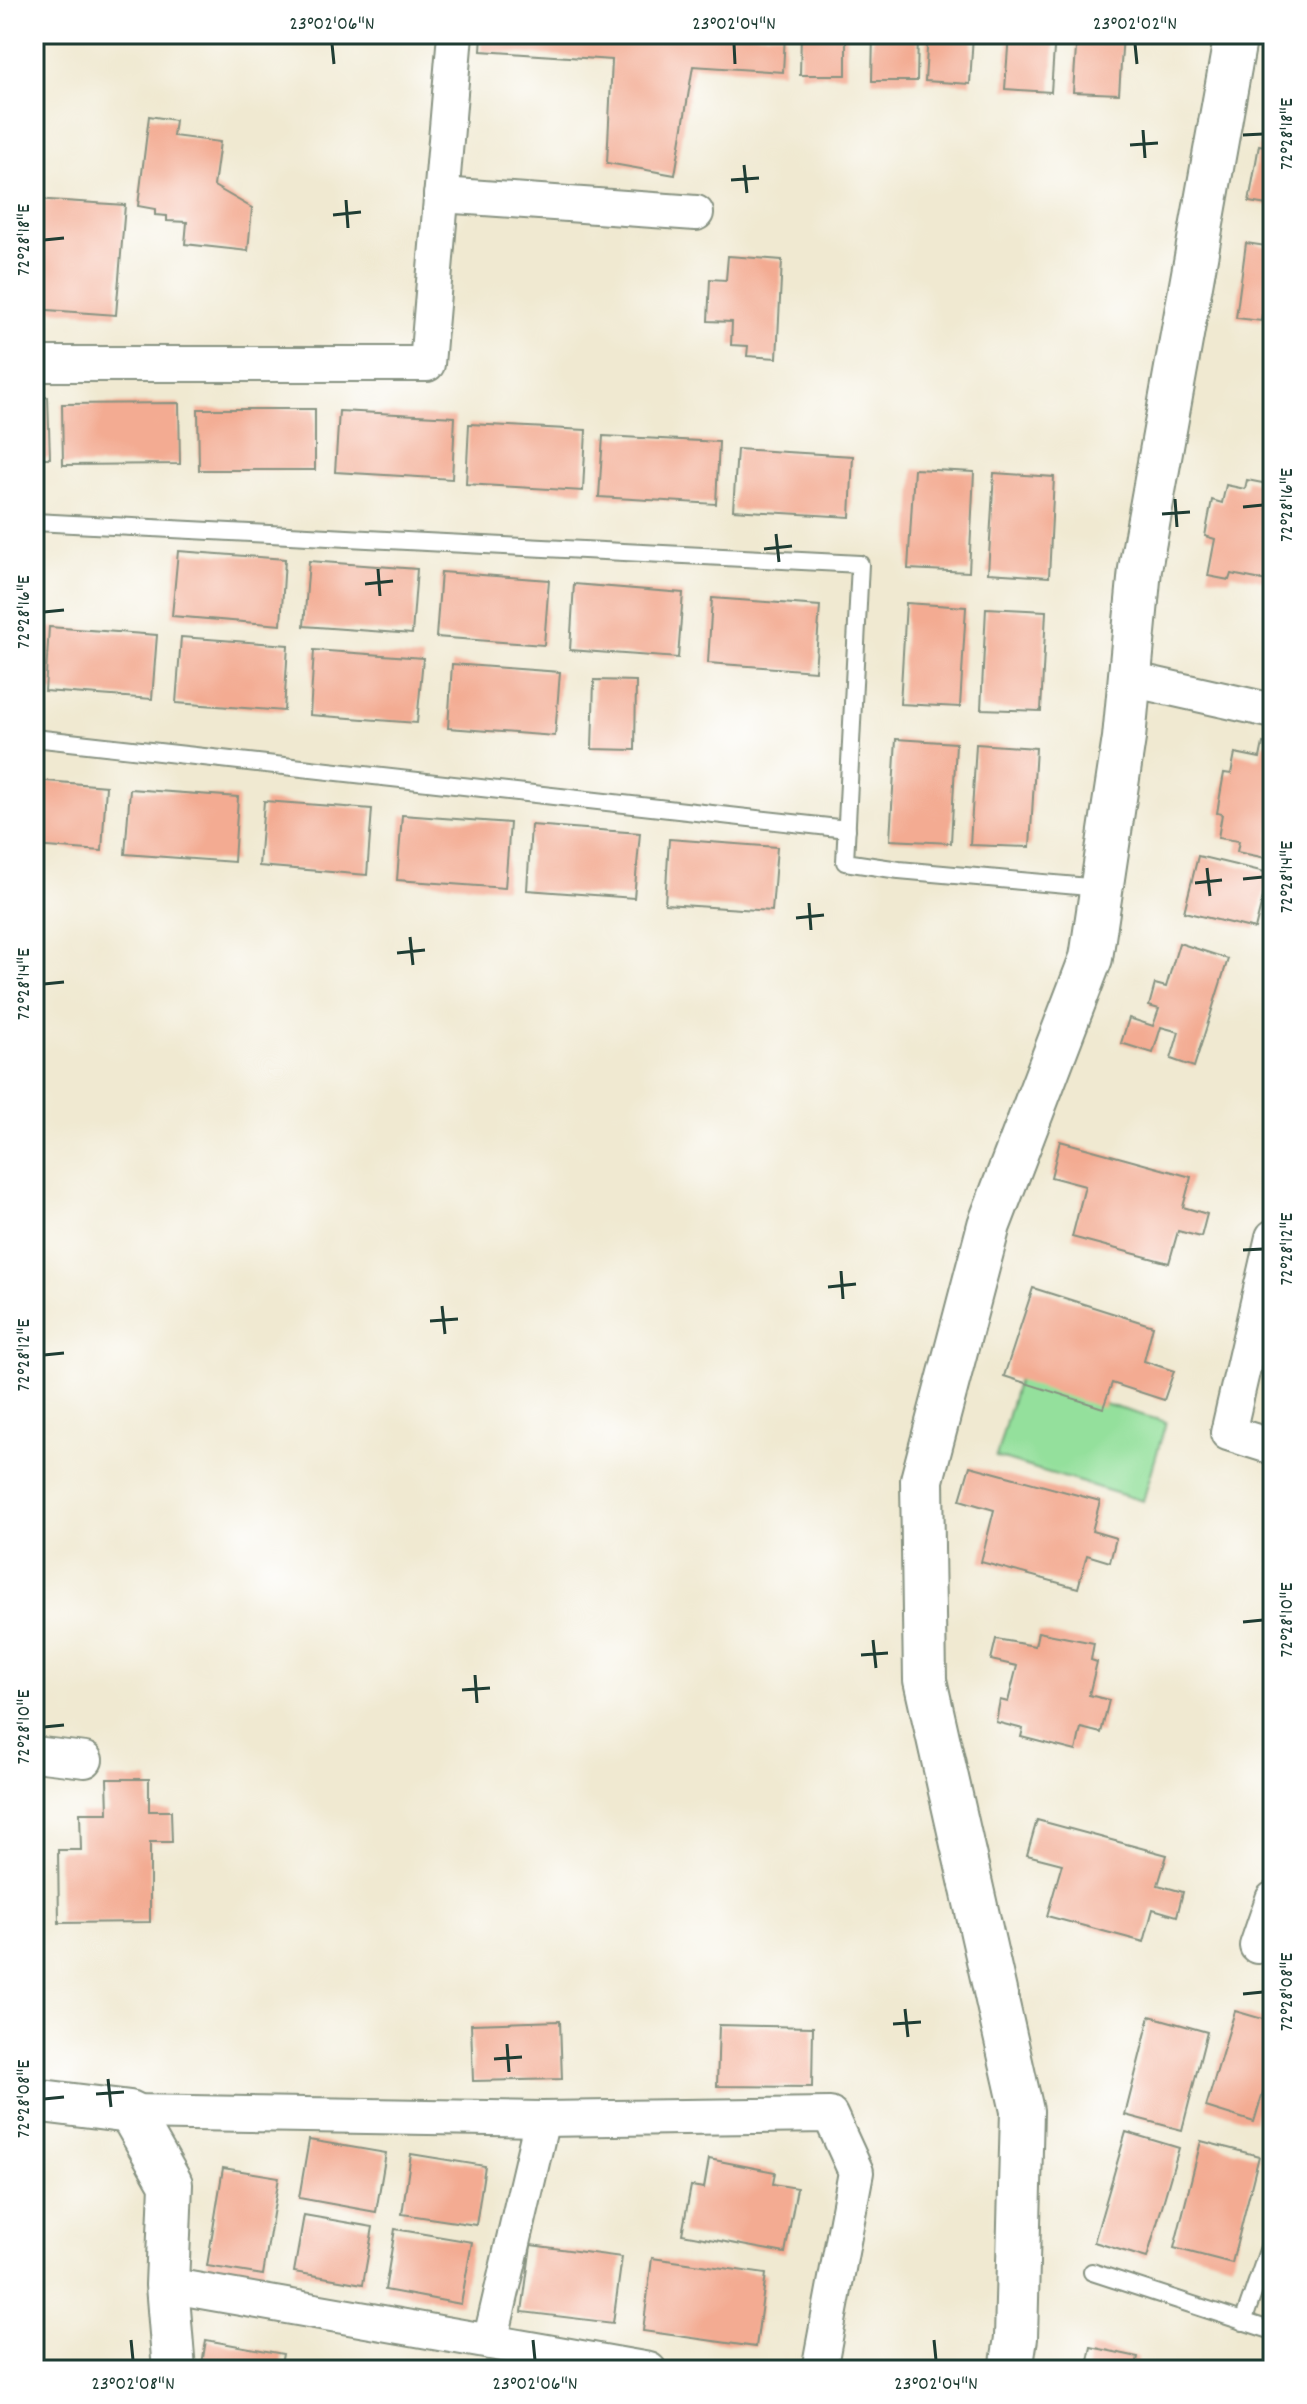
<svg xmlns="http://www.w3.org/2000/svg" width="1307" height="2404" font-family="Dekko,sans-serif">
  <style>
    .green { fill: #94e09c; stroke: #5a8e68; stroke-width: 2 }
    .building { fill: #f3ab92 }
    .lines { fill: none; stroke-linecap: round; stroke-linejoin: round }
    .service-casing { stroke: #889382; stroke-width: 20 }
    .minor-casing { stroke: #889382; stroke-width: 38 }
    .tertiary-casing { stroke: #889382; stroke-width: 46 }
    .service { stroke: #fff; stroke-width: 16 }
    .minor { stroke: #fff; stroke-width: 34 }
    .tertiary { stroke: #fff; stroke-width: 42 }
    .ticks { fill: none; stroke: #1f3d34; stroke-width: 3 }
    .neatline { fill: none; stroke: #1f3d34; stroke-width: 3 }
    .ticks-label { font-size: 20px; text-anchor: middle; fill: #1f3d34 }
  </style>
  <rect width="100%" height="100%" fill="#fff"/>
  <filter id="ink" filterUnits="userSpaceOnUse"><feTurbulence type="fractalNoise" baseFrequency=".0125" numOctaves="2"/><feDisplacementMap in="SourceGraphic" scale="16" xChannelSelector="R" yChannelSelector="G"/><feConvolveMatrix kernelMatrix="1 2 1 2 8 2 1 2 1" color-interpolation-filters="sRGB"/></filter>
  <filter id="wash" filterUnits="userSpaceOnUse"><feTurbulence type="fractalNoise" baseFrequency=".006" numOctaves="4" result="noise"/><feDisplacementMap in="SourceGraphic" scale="32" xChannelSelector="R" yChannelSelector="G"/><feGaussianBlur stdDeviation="1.8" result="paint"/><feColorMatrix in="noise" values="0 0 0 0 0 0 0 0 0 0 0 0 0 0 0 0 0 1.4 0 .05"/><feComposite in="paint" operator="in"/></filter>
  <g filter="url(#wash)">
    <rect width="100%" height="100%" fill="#f0e9d1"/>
    <!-- green -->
    <polygon class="green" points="1018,1379 1166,1422 1143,1501 996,1457"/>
    <g id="blocks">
      <!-- building -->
      <g class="building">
        <polygon points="482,34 785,34 783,72 693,66 675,175 607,163 612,60 481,51"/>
        <polygon points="801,34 846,34 846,75 800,75"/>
        <polygon points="873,34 918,34 917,81 872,81"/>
        <polygon points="928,34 973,34 970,84 925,81"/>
        <polygon points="1009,34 1055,34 1051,92 1005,89"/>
        <polygon points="1077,34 1123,34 1119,94 1073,92"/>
        <polygon points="149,116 175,120 173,136 220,142 214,186 252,208 248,251 185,244 187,222 167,221 167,216 155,215 155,209 138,206"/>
        <polygon points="1259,145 1273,147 1273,206 1249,202"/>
        <polygon points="34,199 125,205 116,315 34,309"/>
        <polygon points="1246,243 1273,247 1273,316 1262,315 1261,321 1236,318"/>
        <polygon points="728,256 782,260 777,358 747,356 748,346 731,345 732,322 708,321 710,279 726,280"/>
        <polygon points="48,397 50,458 34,458 34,398"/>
        <polygon points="179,403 180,464 63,465 62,404"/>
        <polygon points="198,409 315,409 315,470 199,470"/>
        <polygon points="339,411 455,417 452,479 335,472"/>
        <polygon points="469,424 586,430 583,491 466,484"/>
        <polygon points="603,436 719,442 716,504 599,497"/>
        <polygon points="737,449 853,456 850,517 733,510"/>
        <polygon points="914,469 974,472 969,572 908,569"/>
        <polygon points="994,473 1054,477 1049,577 988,573"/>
        <polygon points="1247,480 1273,485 1273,588 1265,587 1267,581 1231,574 1229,580 1208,576 1215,539 1205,536 1212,500 1222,503 1226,485 1245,489"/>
        <polygon points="178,551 285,559 281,625 172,616"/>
        <polygon points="309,561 417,569 412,634 304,626"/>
        <polygon points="441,572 549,580 544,645 436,637"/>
        <polygon points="574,584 683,593 678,658 570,650"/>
        <polygon points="712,598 820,606 815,671 708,663"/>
        <polygon points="906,603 966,607 960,707 900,704"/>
        <polygon points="986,608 1046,611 1041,711 981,709"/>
        <polygon points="49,627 157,635 152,699 45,691"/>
        <polygon points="181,637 288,645 284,711 176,703"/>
        <polygon points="314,650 423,658 417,723 310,715"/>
        <polygon points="452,664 560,672 555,736 448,728"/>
        <polygon points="594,680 636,681 635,750 592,749"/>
        <polygon points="896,739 956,743 951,843 890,840"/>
        <polygon points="1263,743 1273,745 1273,815 1266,858 1237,852 1239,841 1218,838 1222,814 1217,813 1224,773 1231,774 1235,753 1260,758"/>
        <polygon points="976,744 1036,748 1030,847 970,845"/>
        <polygon points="34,780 106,786 102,851 34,846"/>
        <polygon points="130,789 238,797 234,862 125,854"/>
        <polygon points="264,801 372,809 367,875 259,866"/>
        <polygon points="402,815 510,823 505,888 397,880"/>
        <polygon points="531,825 640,833 634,898 527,890"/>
        <polygon points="669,839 777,847 772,911 665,904"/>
        <polygon points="1198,856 1269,873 1255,929 1184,912"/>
        <polygon points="1179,943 1228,959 1194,1067 1171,1059 1179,1032 1161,1027 1153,1053 1121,1043 1129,1018 1153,1026 1159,1009 1149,1006 1155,984 1166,987"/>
        <polygon points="1060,1141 1191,1177 1183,1207 1207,1214 1201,1237 1178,1231 1169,1263 1072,1237 1085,1186 1051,1177"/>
        <polygon points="1033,1288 1153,1326 1144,1361 1174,1371 1164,1400 1112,1383 1103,1408 1004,1376"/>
        <polygon points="970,1466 1100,1501 1092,1531 1116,1538 1110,1562 1087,1555 1078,1588 981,1562 994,1510 960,1500"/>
        <polygon points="1038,1632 1094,1643 1091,1660 1097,1662 1089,1695 1109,1700 1101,1733 1081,1728 1076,1751 1021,1737 1023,1729 996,1722 1000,1700 1008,1702 1017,1666 991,1660 996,1639 1035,1646"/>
        <polygon points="107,1779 149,1779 149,1811 171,1811 172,1842 150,1842 150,1922 59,1923 58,1850 81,1850 80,1813 108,1813"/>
        <polygon points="1037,1820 1167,1855 1158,1885 1183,1892 1177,1916 1153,1909 1144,1942 1047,1916 1062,1864 1027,1855"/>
        <polygon points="1235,2011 1273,2022 1273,2059 1254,2122 1206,2107"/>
        <polygon points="1150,2016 1207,2032 1182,2130 1125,2115"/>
        <polygon points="560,2021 562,2079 473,2081 471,2024"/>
        <polygon points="719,2025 813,2027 812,2087 717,2086"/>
        <polygon points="1126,2132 1179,2148 1147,2258 1094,2242"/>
        <polygon points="309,2140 386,2153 376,2212 299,2198"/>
        <polygon points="1201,2141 1259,2156 1232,2263 1174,2248"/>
        <polygon points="411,2154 485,2166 476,2225 402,2214"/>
        <polygon points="709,2159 775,2172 773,2184 797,2188 785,2253 682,2234 691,2186 704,2188"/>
        <polygon points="223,2168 279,2177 263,2275 207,2266"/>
        <polygon points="304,2215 373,2227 363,2284 294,2272"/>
        <polygon points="395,2229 472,2242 461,2304 385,2290"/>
        <polygon points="531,2245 622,2257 613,2323 522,2312"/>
        <polygon points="652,2258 766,2274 756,2347 643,2331"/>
        <polygon points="206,2340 283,2354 280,2370 201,2370"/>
        <polygon points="1091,2347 1138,2357 1135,2370 1086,2370"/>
      </g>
    </g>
  </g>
  <g filter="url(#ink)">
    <use href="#blocks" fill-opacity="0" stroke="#889382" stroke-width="2"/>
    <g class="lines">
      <defs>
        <g id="service">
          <polyline points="34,522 860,564 845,862 899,870 1100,888"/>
          <polyline points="34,738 847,829"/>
          <polyline points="1092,2272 1273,2331"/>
          <polyline points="1243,2322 1273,2236"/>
        </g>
        <g id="minor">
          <polyline points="441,195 696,213"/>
          <polyline points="34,364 427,364 455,34"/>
          <polyline points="1130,679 1273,711"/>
          <polyline points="1273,1237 1228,1433 1273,1447"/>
          <polyline points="34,1754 85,1760"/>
          <polyline points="1257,1946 1273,1899"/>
          <polyline points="130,2112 542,2119 830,2115 856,2172 819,2370"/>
          <polyline points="167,2285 649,2370"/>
          <polyline points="490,2342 542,2119"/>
        </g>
        <g id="tertiary">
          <polyline points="34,2100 130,2112 171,2184 167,2285 174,2370"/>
          <polyline points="1011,2370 1016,2338 1022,2111 925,1680 922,1480 989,1225 1091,958 1124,738 1140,569 1236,34"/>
        </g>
      </defs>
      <!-- service casing -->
      <use href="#service" class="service-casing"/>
      <!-- minor casing -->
      <use href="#minor" class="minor-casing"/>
      <!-- tertiary casing -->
      <use href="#tertiary" class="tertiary-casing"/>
      <!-- service -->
      <use href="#service" class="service"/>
      <!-- minor -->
      <use href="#minor" class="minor"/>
      <!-- tertiary -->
      <use href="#tertiary" class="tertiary"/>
    </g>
  </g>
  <!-- ticks -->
  <path class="ticks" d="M332,44L334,64M734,44L735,64M1135,44L1137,64M1143,130L1145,158M1243,135L1263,134M1130,145L1158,143M744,165L747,193M731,180L759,178M346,200L348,228M333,215L361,212M44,240L64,238M1175,499L1177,527M1243,507L1263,505M1162,514L1190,512M776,534L779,562M764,549L792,546M378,569L380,596M365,584L393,581M44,612L64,610M1207,868L1210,896M1243,879L1263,877M1195,883L1222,880M809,903L811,930M796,918L824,915M410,937L413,965M397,953L425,950M44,984L64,982M1243,1250L1263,1249M841,1271L843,1299M828,1287L856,1284M442,1306L445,1334M430,1321L458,1319M44,1355L64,1353M1243,1622L1263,1620M873,1640L876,1668M861,1655L888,1653M475,1675L477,1703M462,1690L490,1688M44,1727L64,1725M1243,1994L1263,1992M905,2009L908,2037M893,2024L921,2022M507,2044L509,2072M494,2059L522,2057M108,2079L111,2107M96,2094L124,2092M44,2099L64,2097M131,2340L133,2360M533,2340L535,2360M934,2340L936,2360"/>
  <!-- margin -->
  <rect width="1307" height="2404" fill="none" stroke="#fff" stroke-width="88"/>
  <rect x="44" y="44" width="1219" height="2316" class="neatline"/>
  <g class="ticks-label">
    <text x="332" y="29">23°02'06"N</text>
    <text x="734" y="29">23°02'04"N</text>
    <text x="1135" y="29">23°02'02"N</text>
    <text transform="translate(1285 134) rotate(-90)" y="7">72°28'18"E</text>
    <text transform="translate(22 240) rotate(-90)" y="7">72°28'18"E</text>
    <text transform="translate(1285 505) rotate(-90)" y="7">72°28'16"E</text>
    <text transform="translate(22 612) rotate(-90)" y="7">72°28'16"E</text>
    <text transform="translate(1285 877) rotate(-90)" y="7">72°28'14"E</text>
    <text transform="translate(22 984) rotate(-90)" y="7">72°28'14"E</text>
    <text transform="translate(1285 1249) rotate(-90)" y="7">72°28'12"E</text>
    <text transform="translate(22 1355) rotate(-90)" y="7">72°28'12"E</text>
    <text transform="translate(1285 1620) rotate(-90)" y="7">72°28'10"E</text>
    <text transform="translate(22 1727) rotate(-90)" y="7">72°28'10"E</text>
    <text transform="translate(1285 1992) rotate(-90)" y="7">72°28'08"E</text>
    <text transform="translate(22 2099) rotate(-90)" y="7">72°28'08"E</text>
    <text x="133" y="2389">23°02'08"N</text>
    <text x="535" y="2389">23°02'06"N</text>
    <text x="936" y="2389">23°02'04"N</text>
  </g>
</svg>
